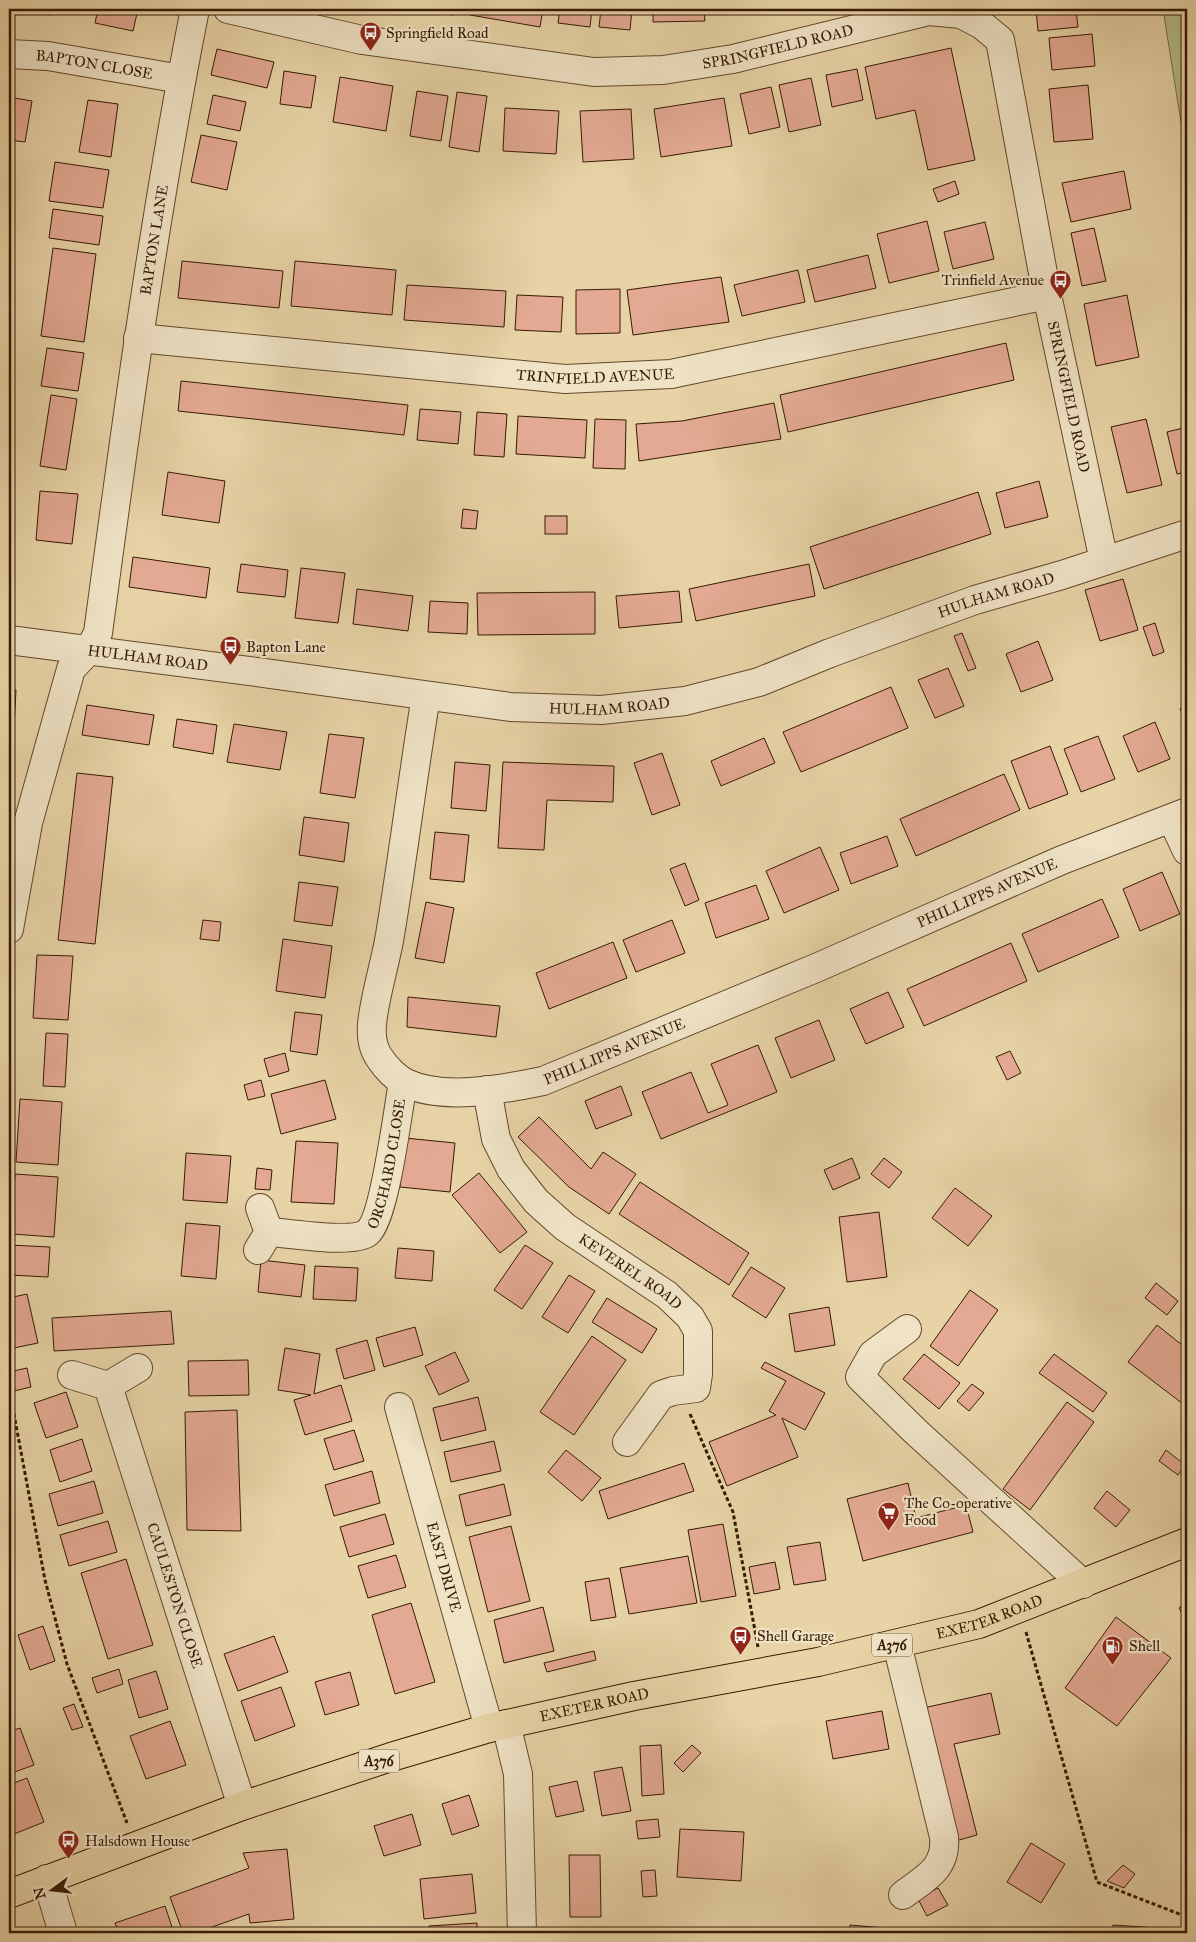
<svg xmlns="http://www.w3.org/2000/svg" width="1196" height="1942" font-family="'IM FELL Great Primer',serif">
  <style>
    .green { fill: #b5bc87; stroke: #766b45 }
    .building { fill: #e3a992; stroke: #361a03 }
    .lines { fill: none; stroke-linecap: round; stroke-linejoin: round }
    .minor-casing { stroke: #62482c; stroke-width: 30 }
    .highway-casing { stroke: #361a03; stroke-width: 30 }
    .path { stroke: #361a03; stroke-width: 3; stroke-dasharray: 4 2.5; stroke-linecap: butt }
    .minor { stroke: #efe2c5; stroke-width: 28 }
    .highway { stroke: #e7d3a6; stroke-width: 28 }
    .labels { text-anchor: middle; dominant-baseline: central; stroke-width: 4.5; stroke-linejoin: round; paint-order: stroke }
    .shield { fill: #efe2c5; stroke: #6e563d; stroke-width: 1 }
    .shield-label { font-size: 14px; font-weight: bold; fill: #361a03 }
    .poi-label { font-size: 15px; fill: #361a03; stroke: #efe2c5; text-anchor: start }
    .street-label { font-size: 15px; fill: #361a03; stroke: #efe2c5 }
  </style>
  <rect width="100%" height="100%" fill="#e7d3a6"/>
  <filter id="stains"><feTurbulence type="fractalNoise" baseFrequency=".004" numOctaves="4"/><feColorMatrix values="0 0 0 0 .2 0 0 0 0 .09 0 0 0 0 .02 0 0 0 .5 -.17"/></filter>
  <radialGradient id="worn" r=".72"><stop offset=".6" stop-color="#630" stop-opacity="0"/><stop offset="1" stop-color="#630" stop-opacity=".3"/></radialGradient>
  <!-- green -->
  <polygon class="green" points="1163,9 1187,9 1187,160"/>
  <!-- building -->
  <g class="building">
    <polygon points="19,9 51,9 50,15"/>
    <polygon points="98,9 138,9 133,31 95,23"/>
    <polygon points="413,9 454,9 453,15"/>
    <polygon points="471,9 543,9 540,27 470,15"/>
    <polygon points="560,9 592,9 590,27 558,23"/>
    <polygon points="601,9 632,9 630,30 599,27"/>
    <polygon points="653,9 704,9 705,21 653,22"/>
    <polygon points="1036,9 1076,9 1078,27 1038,31"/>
    <polygon points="1092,34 1095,66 1052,70 1049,38"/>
    <polygon points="951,48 975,160 928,170 915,110 876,119 865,67"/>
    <polygon points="217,49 274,62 267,88 211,75"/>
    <polygon points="857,69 863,100 832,107 826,75"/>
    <polygon points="284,71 316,76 311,108 280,104"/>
    <polygon points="340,77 393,86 386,131 333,122"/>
    <polygon points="811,78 821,125 789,132 779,85"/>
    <polygon points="1088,85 1093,139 1054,142 1049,89"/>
    <polygon points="771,87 780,127 749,134 740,94"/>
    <polygon points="417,91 448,96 441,141 410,136"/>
    <polygon points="457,92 487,96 479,152 449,147"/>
    <polygon points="213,95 246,102 240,131 207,124"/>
    <polygon points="9,97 32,101 25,142 9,140"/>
    <polygon points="724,98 732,146 661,157 654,109"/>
    <polygon points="88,100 118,104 111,157 79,152"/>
    <polygon points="505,108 559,111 556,154 503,151"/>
    <polygon points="631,109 634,159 583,162 580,111"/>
    <polygon points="201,135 237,142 227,190 191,182"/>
    <polygon points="55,162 109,170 103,208 49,201"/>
    <polygon points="1124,171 1131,209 1071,222 1062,183"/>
    <polygon points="955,181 959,194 938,202 933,189"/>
    <polygon points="53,209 103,216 99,245 49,238"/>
    <polygon points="927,221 939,271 889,283 877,234"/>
    <polygon points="985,222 994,259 953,269 944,232"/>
    <polygon points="1094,228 1106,281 1082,286 1071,233"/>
    <polygon points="53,248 96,254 84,342 41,336"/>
    <polygon points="868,255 876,288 815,302 807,270"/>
    <polygon points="182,261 283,271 279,308 178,298"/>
    <polygon points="295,261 396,270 392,315 291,306"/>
    <polygon points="798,270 805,302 742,316 734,285"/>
    <polygon points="721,277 729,322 633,335 627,290"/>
    <polygon points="407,285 506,291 504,327 404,320"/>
    <polygon points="620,289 620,333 576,334 576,290"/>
    <polygon points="517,295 563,297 561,332 515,330"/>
    <polygon points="1127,295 1139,357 1096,366 1084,304"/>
    <polygon points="1006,343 1014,380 788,432 780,395"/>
    <polygon points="47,348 84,353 78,391 41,386"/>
    <polygon points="181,381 408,405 404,435 178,411"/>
    <polygon points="51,395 77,399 66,470 40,466"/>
    <polygon points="774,403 781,439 639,461 636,424 682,421"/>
    <polygon points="420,409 461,412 458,444 417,440"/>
    <polygon points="477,412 507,414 504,457 474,455"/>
    <polygon points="518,416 587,420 585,458 516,454"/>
    <polygon points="595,419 626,420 625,469 593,468"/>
    <polygon points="1146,419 1162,485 1127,493 1111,427"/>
    <polygon points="1187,427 1187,472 1177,474 1167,432"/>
    <polygon points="168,472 225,481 219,523 162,515"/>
    <polygon points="1039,481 1048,517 1005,528 996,493"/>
    <polygon points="40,491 78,494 72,544 36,540"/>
    <polygon points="978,492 991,534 824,589 810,547"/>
    <polygon points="463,509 478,511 476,529 461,528"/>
    <rect x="545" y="516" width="22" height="18"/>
    <polygon points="9,544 14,545 10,581 9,581"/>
    <polygon points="133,557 210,568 206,598 129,587"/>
    <polygon points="241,564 288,570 285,597 237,592"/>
    <polygon points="809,564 815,596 696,621 689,589"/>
    <polygon points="301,568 345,573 338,623 295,618"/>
    <polygon points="1123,579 1138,630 1100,641 1085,590"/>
    <polygon points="357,589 413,596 408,631 353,624"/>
    <polygon points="679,591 682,622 619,628 616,596"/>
    <polygon points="595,592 595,634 478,635 477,593"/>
    <polygon points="430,601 468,603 467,634 428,632"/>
    <polygon points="1155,623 1164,652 1153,656 1143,627"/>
    <polygon points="962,633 976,668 968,671 954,636"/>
    <polygon points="1038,641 1053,680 1021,692 1006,654"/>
    <polygon points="948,668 964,706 935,718 918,680"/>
    <polygon points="891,687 908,728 801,772 783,732"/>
    <polygon points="9,690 16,690 14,728 9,728"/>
    <polygon points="1187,703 1187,720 1180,709"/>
    <polygon points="87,705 154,715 149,745 82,735"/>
    <polygon points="177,719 217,725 213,754 173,747"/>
    <polygon points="1155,722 1170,759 1138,772 1123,736"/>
    <polygon points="234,724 287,732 280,770 227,762"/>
    <polygon points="329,734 364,738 355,798 320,793"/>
    <polygon points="1098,736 1115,779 1081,792 1064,749"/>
    <polygon points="764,738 775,763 721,786 711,761"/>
    <polygon points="1050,746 1068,794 1029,809 1011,761"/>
    <polygon points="662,753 680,805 652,815 634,763"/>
    <polygon points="455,762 490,765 486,811 451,808"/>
    <polygon points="503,762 614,766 613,802 547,800 544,850 498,848"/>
    <polygon points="77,773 113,777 95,944 58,940"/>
    <polygon points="1004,774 1020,810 916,856 900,819"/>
    <polygon points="304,817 349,823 344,862 299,855"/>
    <polygon points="435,832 469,835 464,882 430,879"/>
    <polygon points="887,836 898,866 851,884 840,853"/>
    <polygon points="820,847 839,890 784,913 766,871"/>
    <polygon points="685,863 699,900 685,906 670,869"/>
    <polygon points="1162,872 1180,914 1140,931 1123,889"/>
    <polygon points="299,882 338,887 332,926 294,921"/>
    <polygon points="756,885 769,919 716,938 705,903"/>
    <polygon points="1102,899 1119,937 1038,972 1022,934"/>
    <polygon points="426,902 454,908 444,963 415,958"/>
    <polygon points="203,920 221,922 219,941 200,939"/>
    <polygon points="672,920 685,953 636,972 623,940"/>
    <polygon points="283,939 332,946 325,998 276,991"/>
    <polygon points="613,942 627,978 549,1009 536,973"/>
    <polygon points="1011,943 1027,981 924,1026 907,989"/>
    <polygon points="37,955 73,956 68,1020 33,1018"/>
    <polygon points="888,992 904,1027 866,1044 850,1009"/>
    <polygon points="408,997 500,1006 496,1037 407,1027"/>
    <polygon points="295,1012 322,1015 317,1055 290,1051"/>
    <polygon points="819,1020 835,1060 791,1078 775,1038"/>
    <polygon points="46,1033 68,1034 65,1087 43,1086"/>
    <polygon points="758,1045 777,1092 661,1139 642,1092 691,1072 708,1113 728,1105 711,1064"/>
    <polygon points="1010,1051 1021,1073 1007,1080 996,1057"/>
    <polygon points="285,1053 289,1071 269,1077 264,1059"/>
    <polygon points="261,1080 265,1096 248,1100 244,1085"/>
    <polygon points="325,1080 336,1119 281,1134 271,1094"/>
    <polygon points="621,1086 632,1115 596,1129 585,1101"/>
    <polygon points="20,1099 62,1102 58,1165 16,1162"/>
    <polygon points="539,1117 591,1169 603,1152 636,1174 609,1214 569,1187 518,1137"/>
    <polygon points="405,1138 455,1143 450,1192 400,1187"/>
    <polygon points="296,1141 338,1143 334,1204 291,1202"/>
    <polygon points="186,1153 231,1156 227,1203 183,1200"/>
    <polygon points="852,1158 860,1178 833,1190 824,1170"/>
    <polygon points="884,1158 902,1172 889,1188 871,1174"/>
    <polygon points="257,1168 272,1170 270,1190 255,1189"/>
    <polygon points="479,1173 527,1232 500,1253 452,1195"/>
    <polygon points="15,1174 58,1177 54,1237 12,1234"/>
    <polygon points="640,1182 749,1253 729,1285 619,1214"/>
    <polygon points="955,1188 992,1216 968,1246 932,1218"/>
    <polygon points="879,1212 887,1277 847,1282 839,1217"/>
    <polygon points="186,1223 220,1226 216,1279 181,1276"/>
    <polygon points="9,1245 50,1247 48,1277 9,1275"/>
    <polygon points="525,1245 553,1263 522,1309 494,1290"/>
    <polygon points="398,1248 434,1251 432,1281 395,1278"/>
    <polygon points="261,1260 305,1265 301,1297 258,1292"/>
    <polygon points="315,1266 358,1268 356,1301 313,1299"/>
    <polygon points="751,1267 785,1288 766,1318 732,1296"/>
    <polygon points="569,1275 595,1291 568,1333 542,1317"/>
    <polygon points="1156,1283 1178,1301 1167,1315 1145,1298"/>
    <polygon points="970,1290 998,1310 958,1366 930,1346"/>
    <polygon points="27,1294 38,1343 9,1349 9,1298"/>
    <polygon points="607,1298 657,1329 642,1353 592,1322"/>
    <polygon points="829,1307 835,1345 795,1352 789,1314"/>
    <polygon points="171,1311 174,1344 54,1351 52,1318"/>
    <polygon points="1157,1325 1187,1349 1187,1407 1128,1362"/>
    <polygon points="415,1327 423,1355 384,1367 376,1338"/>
    <polygon points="592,1336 626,1360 574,1435 540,1412"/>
    <polygon points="367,1340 375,1370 344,1379 336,1349"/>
    <polygon points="285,1348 320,1354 314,1394 341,1385 352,1421 305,1435 294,1400 311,1395 278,1390"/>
    <polygon points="455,1352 469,1381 439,1395 425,1366"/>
    <polygon points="924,1354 960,1383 939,1409 903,1379"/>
    <polygon points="1054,1354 1107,1393 1093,1412 1039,1373"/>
    <polygon points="248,1360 249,1395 189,1396 188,1361"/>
    <polygon points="765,1362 825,1393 805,1430 782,1418 798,1457 727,1486 709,1442 776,1415 769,1411 786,1381 761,1368"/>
    <polygon points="27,1368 31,1387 14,1391 9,1372"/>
    <polygon points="972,1384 984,1393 969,1411 957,1401"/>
    <polygon points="66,1392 78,1427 46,1438 34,1403"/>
    <polygon points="478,1397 486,1430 441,1441 433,1408"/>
    <polygon points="1067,1402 1094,1422 1030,1510 1003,1489"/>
    <polygon points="237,1410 241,1531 187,1530 185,1412"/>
    <polygon points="354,1430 364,1461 334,1470 324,1439"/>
    <polygon points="82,1439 92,1471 60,1482 50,1450"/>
    <polygon points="494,1441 501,1471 451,1482 444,1452"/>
    <polygon points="566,1450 601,1478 582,1501 548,1472"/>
    <polygon points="1166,1450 1185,1465 1178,1475 1159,1461"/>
    <polygon points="684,1463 694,1491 608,1519 599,1491"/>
    <polygon points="372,1471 380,1503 334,1516 325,1485"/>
    <polygon points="94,1481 103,1513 58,1526 49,1494"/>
    <polygon points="908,1483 916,1518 966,1505 973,1532 863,1561 847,1499"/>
    <polygon points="504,1484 511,1515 466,1526 459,1495"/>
    <polygon points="1107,1491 1130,1510 1116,1527 1094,1508"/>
    <polygon points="385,1514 394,1544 349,1557 340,1527"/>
    <polygon points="108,1521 117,1552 69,1566 60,1535"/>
    <polygon points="723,1524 736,1596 701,1602 688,1530"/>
    <polygon points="511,1526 530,1601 488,1612 469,1537"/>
    <polygon points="820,1542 826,1580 794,1585 787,1547"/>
    <polygon points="396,1555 406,1587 368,1598 358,1566"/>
    <polygon points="688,1556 697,1603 629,1614 620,1568"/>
    <polygon points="126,1559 153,1645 108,1659 81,1573"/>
    <polygon points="775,1562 780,1589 754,1594 749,1567"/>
    <polygon points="609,1578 616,1617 591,1621 585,1582"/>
    <polygon points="1187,1602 1187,1622 1179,1608"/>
    <polygon points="411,1603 435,1682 395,1694 372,1615"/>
    <polygon points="543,1607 554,1651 504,1663 494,1620"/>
    <polygon points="1116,1617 1171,1658 1117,1726 1065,1688"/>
    <polygon points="43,1626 55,1661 30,1670 18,1635"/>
    <polygon points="274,1636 288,1672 238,1691 224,1654"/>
    <polygon points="594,1651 596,1660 547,1672 544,1663"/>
    <polygon points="119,1669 123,1684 97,1693 92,1678"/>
    <polygon points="156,1671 168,1709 139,1718 128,1680"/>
    <polygon points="350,1672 359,1705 325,1715 315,1682"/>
    <polygon points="281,1687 295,1726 255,1741 241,1701"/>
    <polygon points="991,1693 1000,1734 954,1744 977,1835 952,1842 919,1709"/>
    <polygon points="74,1704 83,1727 72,1730 63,1708"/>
    <polygon points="882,1711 889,1749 833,1759 826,1721"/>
    <polygon points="170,1721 186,1765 146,1779 130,1736"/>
    <polygon points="20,1728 34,1765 9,1774 9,1732"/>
    <polygon points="661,1745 664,1794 642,1796 640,1746"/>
    <polygon points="692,1745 701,1753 683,1772 674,1763"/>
    <polygon points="622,1767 631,1811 602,1816 594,1772"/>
    <polygon points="27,1778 44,1822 9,1836 9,1785"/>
    <polygon points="577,1781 584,1811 556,1817 549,1787"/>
    <polygon points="469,1795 479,1826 452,1835 442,1804"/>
    <polygon points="412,1814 421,1845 384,1856 374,1826"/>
    <polygon points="658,1819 660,1837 638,1839 636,1821"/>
    <polygon points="680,1829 744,1832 741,1881 677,1877"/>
    <polygon points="1031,1843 1065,1864 1041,1903 1007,1882"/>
    <polygon points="287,1849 294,1919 250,1923 249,1914 195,1933 183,1933 170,1897 249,1868 243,1853"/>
    <polygon points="569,1855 600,1855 601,1917 570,1917"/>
    <polygon points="1123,1865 1135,1874 1124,1888 1107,1881"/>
    <polygon points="655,1870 657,1896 643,1897 641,1871"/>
    <polygon points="472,1874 476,1913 424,1919 420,1879"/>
    <polygon points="938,1888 948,1905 927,1916 918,1899"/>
    <polygon points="165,1906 174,1933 119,1933 115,1923"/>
    <polygon points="477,1923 477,1933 429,1933 429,1926"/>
    <polygon points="850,1925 886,1928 885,1933 849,1933"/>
    <polygon points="1113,1925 1187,1930 1187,1933 1112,1933"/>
    <polygon points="332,1931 361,1932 361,1933 332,1933"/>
  </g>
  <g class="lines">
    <defs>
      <g id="minor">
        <path id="s1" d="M228,9L362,40L594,72L663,70L733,59L929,11L961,14L982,25L1000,40L1047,295L1104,561"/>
        <path id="s2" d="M9,54L48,56L181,79"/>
        <path id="s3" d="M138,338L565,379L671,374L1047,295"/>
        <path id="s4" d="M9,640L264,673L510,707L601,710L685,701L759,682L830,653L975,600L1062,575L1187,534"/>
        <path id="s5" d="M426,696C413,775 403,856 390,935C385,965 375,994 372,1024C371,1036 373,1050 381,1060C386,1068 397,1079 406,1083C443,1101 504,1089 543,1081L816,968L1062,860L1187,812"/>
        <polyline points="1172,819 1187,851"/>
        <path id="s6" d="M9,929L28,823L71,669L89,650L98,633C126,424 154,216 195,9"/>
        <path id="s7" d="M487,1090L496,1139L511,1169L536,1201L565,1227L667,1295L690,1317L698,1331V1374L696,1388L673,1391L661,1395L627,1442"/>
        <path id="s8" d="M269,1232C290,1233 351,1244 367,1233C385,1219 398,1109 403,1082"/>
        <polyline points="258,1250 269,1232 260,1208"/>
        <polyline points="907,1329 873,1354 860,1377 915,1431 1083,1584"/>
        <polyline points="72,1375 108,1386 138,1368"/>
        <path id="s9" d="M108,1386L242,1806"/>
        <path id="s10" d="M399,1407L489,1728"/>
        <path d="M897,1644L944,1837C947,1869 925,1878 903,1895"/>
        <polyline points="506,1724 518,1774 522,1933"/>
        <polyline points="47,1879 63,1933"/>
      </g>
      <g id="highway">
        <path id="s11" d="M9,1894L242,1806L391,1757L489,1728L634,1696L818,1662L979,1624L1187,1542"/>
      </g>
    </defs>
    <!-- minor casing -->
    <use href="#minor" class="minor-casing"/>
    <!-- highway casing -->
    <use href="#highway" class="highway-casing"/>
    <!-- path -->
    <g class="path">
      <polyline points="9,1388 45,1580 67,1664 127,1823"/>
      <polyline points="690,1414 733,1512 758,1647"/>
      <polyline points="1026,1632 1097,1882 1187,1917"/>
    </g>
    <!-- minor -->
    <use href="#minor" class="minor"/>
    <!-- highway -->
    <use href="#highway" class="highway"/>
  </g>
  <!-- icons -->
  <defs>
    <symbol id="bus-pin" viewBox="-11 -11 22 30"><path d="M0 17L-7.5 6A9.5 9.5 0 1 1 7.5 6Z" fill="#8f2418" stroke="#efe2c5"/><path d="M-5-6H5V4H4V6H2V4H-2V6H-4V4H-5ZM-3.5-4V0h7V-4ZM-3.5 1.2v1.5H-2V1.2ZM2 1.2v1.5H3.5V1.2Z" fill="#fff"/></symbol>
    <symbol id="supermarket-pin" viewBox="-11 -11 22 30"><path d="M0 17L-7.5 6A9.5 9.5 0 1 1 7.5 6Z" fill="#8f2418" stroke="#efe2c5"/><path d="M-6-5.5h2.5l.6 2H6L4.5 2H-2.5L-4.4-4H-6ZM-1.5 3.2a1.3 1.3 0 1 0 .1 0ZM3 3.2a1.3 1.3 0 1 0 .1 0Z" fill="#fff"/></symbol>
    <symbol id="fuel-pin" viewBox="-11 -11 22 30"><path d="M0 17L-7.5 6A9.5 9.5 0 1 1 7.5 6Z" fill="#8f2418" stroke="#efe2c5"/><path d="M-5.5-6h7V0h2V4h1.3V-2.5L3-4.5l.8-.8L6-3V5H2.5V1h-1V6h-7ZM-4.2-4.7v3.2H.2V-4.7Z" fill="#fff"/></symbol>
  </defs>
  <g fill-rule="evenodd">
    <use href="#bus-pin" x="358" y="20" width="25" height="34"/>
    <use href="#bus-pin" x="1048" y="268" width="25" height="34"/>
    <use href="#bus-pin" x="218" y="634" width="25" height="34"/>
    <use href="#supermarket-pin" x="876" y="1500" width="25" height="34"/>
    <use href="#bus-pin" x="728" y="1624" width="25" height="34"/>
    <use href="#fuel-pin" x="1100" y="1634" width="25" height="34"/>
    <use href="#bus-pin" x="56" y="1828" width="25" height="34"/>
  </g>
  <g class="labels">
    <!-- shield labels -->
    <g class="shield">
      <rect x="872" y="1633.5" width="40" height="23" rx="4"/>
      <rect x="359" y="1749.5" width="40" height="23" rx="4"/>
    </g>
    <g class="shield-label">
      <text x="892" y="1645">A376</text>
      <text x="379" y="1761">A376</text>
    </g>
    <!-- poi labels -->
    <g class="poi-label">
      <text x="386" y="33">Springfield Road</text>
      <text x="1044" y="280" text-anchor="end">Trinfield Avenue</text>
      <text x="246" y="647">Bapton Lane</text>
      <text x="904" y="1503">The Co-operative<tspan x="904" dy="17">Food</tspan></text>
      <text x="757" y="1636">Shell Garage</text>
      <text x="1129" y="1646">Shell</text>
      <text x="85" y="1841">Halsdown House</text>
    </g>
    <!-- street labels -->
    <g class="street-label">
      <text stroke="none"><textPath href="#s1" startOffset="558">SPRINGFIELD ROAD</textPath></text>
      <text stroke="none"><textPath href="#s2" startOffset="86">BAPTON CLOSE</textPath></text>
      <text stroke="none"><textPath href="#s6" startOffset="710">BAPTON LANE</textPath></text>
      <text stroke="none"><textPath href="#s3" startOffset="459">TRINFIELD AVENUE</textPath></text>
      <text stroke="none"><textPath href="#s1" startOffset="1156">SPRINGFIELD ROAD</textPath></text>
      <text stroke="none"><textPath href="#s4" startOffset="1010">HULHAM ROAD</textPath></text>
      <text stroke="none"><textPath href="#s4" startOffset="140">HULHAM ROAD</textPath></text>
      <text stroke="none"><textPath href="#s4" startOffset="605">HULHAM ROAD</textPath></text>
      <text stroke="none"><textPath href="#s5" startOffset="1026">PHILLIPPS AVENUE</textPath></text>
      <text stroke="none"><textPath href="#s5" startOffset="621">PHILLIPPS AVENUE</textPath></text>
      <text stroke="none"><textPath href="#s8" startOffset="172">ORCHARD CLOSE</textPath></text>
      <text stroke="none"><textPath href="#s7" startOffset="242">KEVEREL ROAD</textPath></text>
      <text stroke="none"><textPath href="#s10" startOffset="166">EAST DRIVE</textPath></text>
      <text stroke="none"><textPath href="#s9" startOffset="220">CAULESTON CLOSE</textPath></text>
      <text stroke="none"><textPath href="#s11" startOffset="1021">EXETER ROAD</textPath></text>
      <text stroke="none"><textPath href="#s11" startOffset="616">EXETER ROAD</textPath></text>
    </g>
  </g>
  <!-- margin -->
  <rect width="1196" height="1942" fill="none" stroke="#e7d3a6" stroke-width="30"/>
  <rect x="10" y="10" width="1176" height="1922" fill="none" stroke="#361a03" stroke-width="2.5"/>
  <rect x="15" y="15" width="1166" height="1912" fill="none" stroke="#361a03"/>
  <!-- north arrow -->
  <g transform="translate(52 1890) rotate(255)" stroke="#efe2c5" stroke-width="4" paint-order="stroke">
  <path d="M0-4L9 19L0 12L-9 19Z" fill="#361a03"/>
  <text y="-8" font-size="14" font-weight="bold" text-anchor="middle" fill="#361a03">N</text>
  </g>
  <rect width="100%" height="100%" filter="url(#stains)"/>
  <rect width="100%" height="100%" fill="url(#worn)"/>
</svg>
